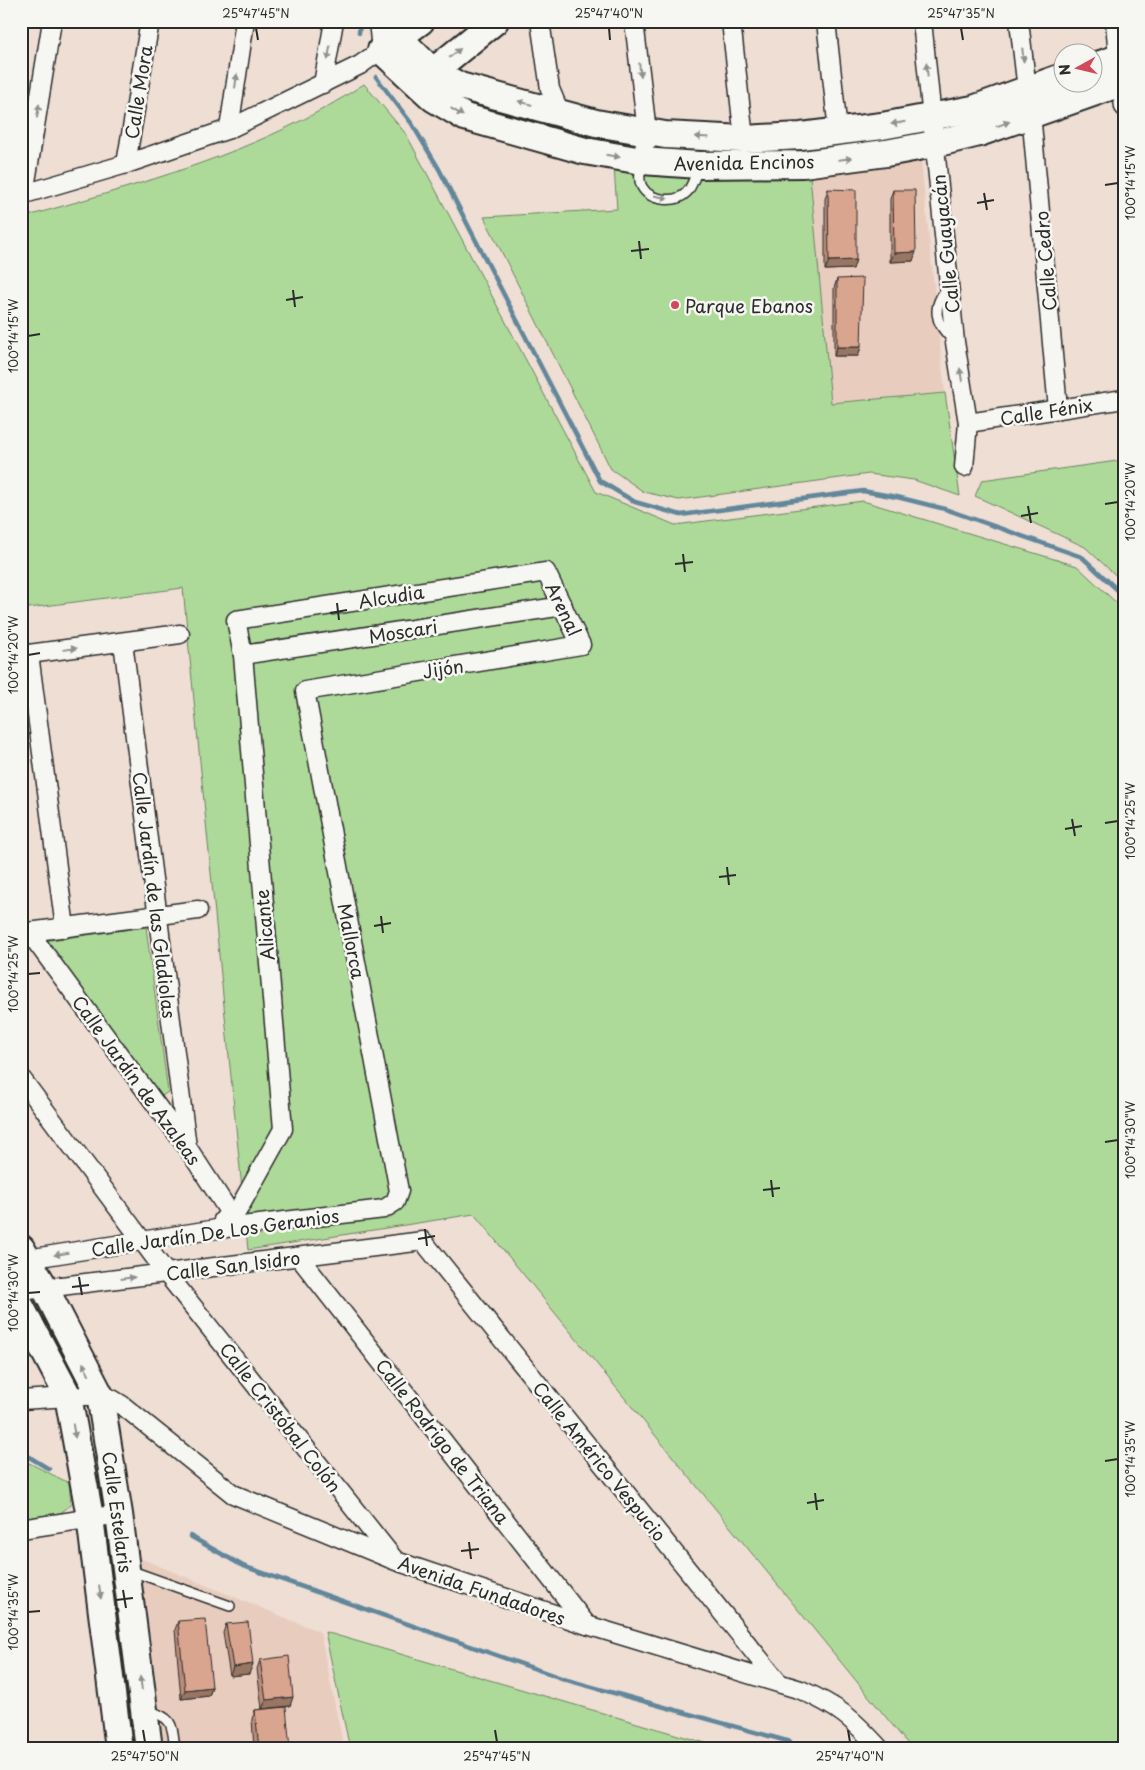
<svg xmlns="http://www.w3.org/2000/svg" width="1145" height="1770" font-family="'Playpen Sans',sans-serif">
  <style>
    .built { fill: #e8cdbf }
    .green { fill: #adda99; stroke: #6c8262 }
    .lines { fill: none; stroke-linecap: round; stroke-linejoin: round }
    .stream { stroke: #62879b; stroke-width: 4.5 }
    .lane-casing { stroke: #2b2b2b; stroke-width: 12 }
    .street-casing { stroke: #2b2b2b; stroke-width: 21 }
    .secondary-casing { stroke: #2b2b2b; stroke-width: 30 }
    .lane { stroke: #f6f6f2; stroke-width: 9 }
    .street { stroke: #f6f6f2; stroke-width: 18 }
    .secondary { stroke: #f6f6f2; stroke-width: 26 }
    .wall { fill: #bb8e7a; stroke: #2b2b2b }
    .shaded-wall { fill: #997463; stroke: #2b2b2b }
    .building { fill: #daa58e; stroke: #2b2b2b }
    .oneway { fill: #90908e }
    .ticks { fill: none; stroke: #2b2b2b; stroke-width: 2 }
    .poi-dot { fill: #d1495b; stroke: #f6f6f2; stroke-width: 2 }
    .labels { text-anchor: middle; dominant-baseline: central; stroke-width: 5; stroke-linejoin: round; paint-order: stroke }
    .street-label { font-size: 18px; fill: #2b2b2b; stroke: #f6f6f2 }
    .poi-label { font-size: 18px; fill: #2b2b2b; stroke: #f6f6f2; text-anchor: start }
    .neatline { fill: none; stroke: #2b2b2b; stroke-width: 2 }
    .ticks-label { font-size: 12px; text-anchor: middle; fill: #2b2b2b }
  </style>
  <rect width="100%" height="100%" fill="#eeded4"/>
  <filter id="ink" filterUnits="userSpaceOnUse"><feTurbulence type="fractalNoise" baseFrequency=".02" numOctaves="2"/><feDisplacementMap in="SourceGraphic" scale="10" xChannelSelector="R" yChannelSelector="G"/><feConvolveMatrix kernelMatrix="1 2 1 2 8 2 1 2 1" color-interpolation-filters="sRGB"/></filter>
  <g filter="url(#ink)">
    <!-- built -->
    <g class="built">
      <polygon points="921,161 945,393 831,403 810,176"/>
      <polygon points="137,1557 320,1632 344,1749 160,1749"/>
    </g>
    <!-- green -->
    <g class="green">
      <path d="M364,84L406,134L596,492L675,525L863,501L1077,566L1124,610V1749H912L474,1214L248,1250L183,588L21,609V218C139,184 261,153 364,84Z"/>
      <polygon points="614,168 810,176 831,403 945,393 960,496 914,480 869,474 679,500 644,492 611,469 484,217 617,209"/>
      <polygon points="1124,460 1124,583 1085,547 975,496 982,480"/>
      <polygon points="146,927 168,1092 159,1098 43,941"/>
      <polygon points="49,1316 79,1377 72,1380 43,1320"/>
      <polygon points="98,1457 108,1508 99,1508 91,1458"/>
      <polygon points="21,1459 69,1483 71,1505 59,1514 21,1520"/>
      <polygon points="115,1574 137,1749 128,1749 105,1576"/>
      <polygon points="325,1632 726,1749 350,1749"/>
    </g>
    <g class="lines">
      <!-- stream -->
      <g class="stream">
        <polyline points="359,33 360,21"/>
        <polyline points="376,77 412,124 439,169 600,481 635,502 681,515 863,491 897,497 945,509 1082,557 1124,596"/>
        <polyline points="21,1452 49,1469"/>
        <polyline points="190,1536 243,1566 567,1680 787,1741 801,1749"/>
      </g>
      <defs>
        <g id="lane">
          <path d="M641,164C640,171 638,180 642,187C650,201 676,204 687,192C693,185 695,176 698,167"/>
          <path d="M949,286C931,306 934,323 953,340"/>
          <polyline points="129,1570 230,1606"/>
          <path d="M147,1710C173,1718 172,1723 175,1749"/>
        </g>
        <g id="street">
          <polyline points="540,21 550,89 560,113"/>
          <polyline points="634,21 647,132 642,161"/>
          <polyline points="731,21 744,139"/>
          <polyline points="826,21 838,131"/>
          <polyline points="922,21 955,342 968,423 964,467"/>
          <polyline points="1019,21 1027,90"/>
          <polyline points="1115,21 1118,58"/>
          <polyline points="1121,83 1124,107"/>
          <polyline points="323,84 334,21"/>
          <polyline points="1031,113 1058,409"/>
          <polyline points="229,129 245,21"/>
          <polyline points="126,164 150,21"/>
          <polyline points="24,194 52,21"/>
          <polyline points="21,195 126,164 229,129 360,65 381,50 378,21"/>
          <polyline points="968,423 1124,399"/>
          <polyline points="123,642 187,1147"/>
          <polyline points="29,654 65,928"/>
          <polyline points="21,655 180,634"/>
          <polyline points="243,655 563,606"/>
          <polyline points="29,932 187,1147 230,1213 223,1220"/>
          <polyline points="21,933 198,910"/>
          <polyline points="21,1078 167,1274 394,1559"/>
          <polyline points="299,1257 587,1625"/>
          <polyline points="21,1260 217,1229 384,1209 395,1202 399,1191 305,691 581,645 546,572 236,620 243,655 283,1129 238,1210 230,1213"/>
          <polyline points="21,1291 423,1241 778,1682"/>
          <path d="M21,1400L100,1395L112,1399L122,1405L233,1494L396,1561L587,1625L801,1690C839,1707 852,1718 880,1749"/>
          <polyline points="21,1529 119,1514"/>
        </g>
        <g id="secondary">
          <polyline points="421,21 381,50 433,98 465,117 585,151 642,161 699,165 803,164 886,153 934,144 979,133 1124,82"/>
          <polyline points="399,38 432,71 460,86 596,123 665,135 744,139 801,136 882,126 973,109 1062,77"/>
          <polyline points="1092,67 1124,56"/>
          <polyline points="420,82 495,21"/>
          <polyline points="21,1248 45,1288 100,1395 119,1514 149,1749"/>
          <polyline points="21,1307 68,1396 90,1517 119,1749"/>
        </g>
      </defs>
      <!-- lane casing -->
      <use href="#lane" class="lane-casing"/>
      <!-- street casing -->
      <use href="#street" class="street-casing"/>
      <!-- secondary casing -->
      <use href="#secondary" class="secondary-casing"/>
      <!-- lane -->
      <use href="#lane" class="lane"/>
      <!-- street -->
      <use href="#street" class="street"/>
      <!-- secondary -->
      <use href="#secondary" class="secondary"/>
    </g>
    <!-- wall -->
    <g class="wall">
      <polygon points="828,189 853,269 825,270 825,199"/>
      <polygon points="893,190 913,261 890,262 890,199"/>
      <polygon points="837,279 861,347 858,356 834,356 834,288"/>
      <polygon points="178,1621 212,1687 209,1696 181,1699 175,1630"/>
      <polygon points="226,1624 249,1674 230,1676 223,1633"/>
      <polygon points="260,1660 290,1706 268,1709 290,1749 254,1749 252,1719 255,1710 262,1709 257,1669"/>
    </g>
    <!-- shaded-wall -->
    <g class="shaded-wall">
      <polygon points="916,252 913,261 890,262 894,253"/>
      <polygon points="856,260 853,269 825,270 829,261"/>
      <polygon points="837,347 861,347 858,356 834,356"/>
      <polygon points="253,1664 249,1674 230,1676 233,1667"/>
      <polygon points="212,1687 209,1696 181,1699 185,1690"/>
      <polygon points="293,1697 290,1706 262,1709 266,1700"/>
    </g>
    <!-- building -->
    <g class="building">
      <polygon points="828,189 856,190 856,260 829,261"/>
      <polygon points="893,190 915,190 916,252 894,253"/>
      <polygon points="863,278 861,347 837,347 837,279"/>
      <polygon points="205,1619 212,1687 185,1690 178,1621"/>
      <polygon points="248,1622 253,1664 233,1667 226,1624"/>
      <polygon points="289,1656 293,1697 266,1700 260,1660"/>
      <polygon points="286,1707 290,1749 259,1749 255,1710"/>
      <polygon points="222,1746 223,1749 202,1749"/>
    </g>
    <!-- one-way arrows -->
    <defs><path id="oneway-solid" d="M-6-.8H1V-3.2L6.5 0L1 3.2V.8H-6Z" transform="scale(1.25)"/></defs>
    <g class="oneway">
      <use href="#oneway-solid" transform="translate(329 53) rotate(100)"/>
      <use href="#oneway-solid" transform="translate(455 53) rotate(-39)"/>
      <use href="#oneway-solid" transform="translate(1023 55) rotate(84)"/>
      <use href="#oneway-solid" transform="translate(640 70) rotate(84)"/>
      <use href="#oneway-solid" transform="translate(927 70) rotate(-96)"/>
      <use href="#oneway-solid" transform="translate(236 81) rotate(-82)"/>
      <use href="#oneway-solid" transform="translate(525 103) rotate(-164)"/>
      <use href="#oneway-solid" transform="translate(38 111) rotate(-81)"/>
      <use href="#oneway-solid" transform="translate(457 112) rotate(31)"/>
      <use href="#oneway-solid" transform="translate(898 123) rotate(171)"/>
      <use href="#oneway-solid" transform="translate(1003 124) rotate(-20)"/>
      <use href="#oneway-solid" transform="translate(702 137) rotate(-177)"/>
      <use href="#oneway-solid" transform="translate(613 156) rotate(10)"/>
      <use href="#oneway-solid" transform="translate(845 159) rotate(-7)"/>
      <use href="#oneway-solid" transform="translate(661 197) rotate(11)"/>
      <use href="#oneway-solid" transform="translate(961 375) rotate(-99)"/>
      <use href="#oneway-solid" transform="translate(70 649) rotate(-7)"/>
      <use href="#oneway-solid" transform="translate(61 1254) rotate(171)"/>
      <use href="#oneway-solid" transform="translate(128 1278) rotate(-7)"/>
      <use href="#oneway-solid" transform="translate(86 1369) rotate(-117)"/>
      <use href="#oneway-solid" transform="translate(74 1431) rotate(80)"/>
      <use href="#oneway-solid" transform="translate(100 1592) rotate(83)"/>
      <use href="#oneway-solid" transform="translate(141 1683) rotate(-97)"/>
    </g>
  </g>
  <!-- ticks -->
  <path class="ticks" d="M256,28L258,40M609,28L610,40M961,28L963,40M1105,185L1118,183M984,193L987,210M977,203L994,200M639,241L641,259M631,251L649,249M293,290L295,307M286,300L303,297M28,336L40,334M1105,504L1118,502M1028,506L1031,523M1021,516L1038,513M683,554L685,572M675,564L693,562M337,603L339,620M330,613L347,610M28,655L40,653M1072,819L1075,836M1105,823L1118,821M1065,829L1082,826M727,867L729,885M719,877L736,875M381,916L383,933M374,926L391,923M28,974L40,973M1105,1142L1118,1140M771,1180L773,1197M763,1190L780,1188M425,1229L427,1246M418,1239L435,1236M79,1277L82,1295M72,1287L89,1285M28,1293L40,1292M1105,1461L1118,1459M815,1493L817,1510M807,1503L824,1500M469,1542L471,1559M461,1551L479,1549M123,1590L126,1608M116,1600L133,1598M28,1612L40,1611M143,1730L145,1742M495,1730L497,1742M848,1730L850,1742"/>
  <!-- markers -->
  <circle class="poi-dot" cx="675" cy="305" r="5"/>
  <g class="labels">
    <!-- street labels -->
    <g class="street-label">
      <text transform="translate(138 92) rotate(-81)">Calle Mora</text>
      <text transform="translate(744 162) rotate(-1)">Avenida Encinos</text>
      <text transform="translate(945 244) rotate(-96)">Calle Guayacán</text>
      <text transform="translate(1045 261) rotate(-95)">Calle Cedro</text>
      <text transform="translate(1046 411) rotate(-9)">Calle Fénix</text>
      <text transform="translate(391 596) rotate(-9)">Alcudia</text>
      <text transform="translate(564 609) rotate(64)">Arenal</text>
      <text transform="translate(403 631) rotate(-9)">Moscari</text>
      <text transform="translate(443 668) rotate(-9)">Jijón</text>
      <text transform="translate(155 895) rotate(83)">Calle Jardín de las Gladiolas</text>
      <text transform="translate(264 925) rotate(-95)">Alicante</text>
      <text transform="translate(352 941) rotate(79)">Mallorca</text>
      <text transform="translate(137 1080) rotate(54)">Calle Jardín de Azaleas</text>
      <text transform="translate(215 1232) rotate(-8)">Calle Jardín De Los Geranios</text>
      <text transform="translate(233 1265) rotate(-7)">Calle San Isidro</text>
      <text transform="translate(281 1417) rotate(52)">Calle Cristóbal Colón</text>
      <text transform="translate(443 1441) rotate(52)">Calle Rodrigo de Triana</text>
      <text transform="translate(600 1461) rotate(51)">Calle Américo Vespucio</text>
      <text transform="translate(118 1512) rotate(82)">Calle Estelaris</text>
      <text transform="translate(482 1590) rotate(19)">Avenida Fundadores</text>
    </g>
    <!-- poi labels -->
    <g class="poi-label">
      <text x="685" y="305">Parque Ebanos</text>
    </g>
  </g>
  <!-- margin -->
  <rect width="1145" height="1770" fill="none" stroke="#f6f6f2" stroke-width="55"/>
  <!-- north arrow -->
  <g transform="translate(1078 68) rotate(262)"><circle r="24" fill="#f6f6f2" stroke="#a5a5a2"/>
  <path d="M0-4L9 19L0 12L-9 19Z" fill="#d1495b"/>
  <text y="-8" font-size="14" font-weight="bold" text-anchor="middle" fill="#2b2b2b">N</text>
  </g>
  <rect x="28" y="28" width="1090" height="1714" class="neatline"/>
  <g class="ticks-label">
    <text x="256" y="18">25°47'45"N</text>
    <text x="609" y="18">25°47'40"N</text>
    <text x="961" y="18">25°47'35"N</text>
    <text transform="translate(1131 183) rotate(-90)" y="4">100°14'15"W</text>
    <text transform="translate(14 336) rotate(-90)" y="4">100°14'15"W</text>
    <text transform="translate(1131 502) rotate(-90)" y="4">100°14'20"W</text>
    <text transform="translate(14 655) rotate(-90)" y="4">100°14'20"W</text>
    <text transform="translate(1131 821) rotate(-90)" y="4">100°14'25"W</text>
    <text transform="translate(14 974) rotate(-90)" y="4">100°14'25"W</text>
    <text transform="translate(1131 1140) rotate(-90)" y="4">100°14'30"W</text>
    <text transform="translate(14 1293) rotate(-90)" y="4">100°14'30"W</text>
    <text transform="translate(1131 1459) rotate(-90)" y="4">100°14'35"W</text>
    <text transform="translate(14 1612) rotate(-90)" y="4">100°14'35"W</text>
    <text x="145" y="1761">25°47'50"N</text>
    <text x="497" y="1761">25°47'45"N</text>
    <text x="850" y="1761">25°47'40"N</text>
  </g>
</svg>
